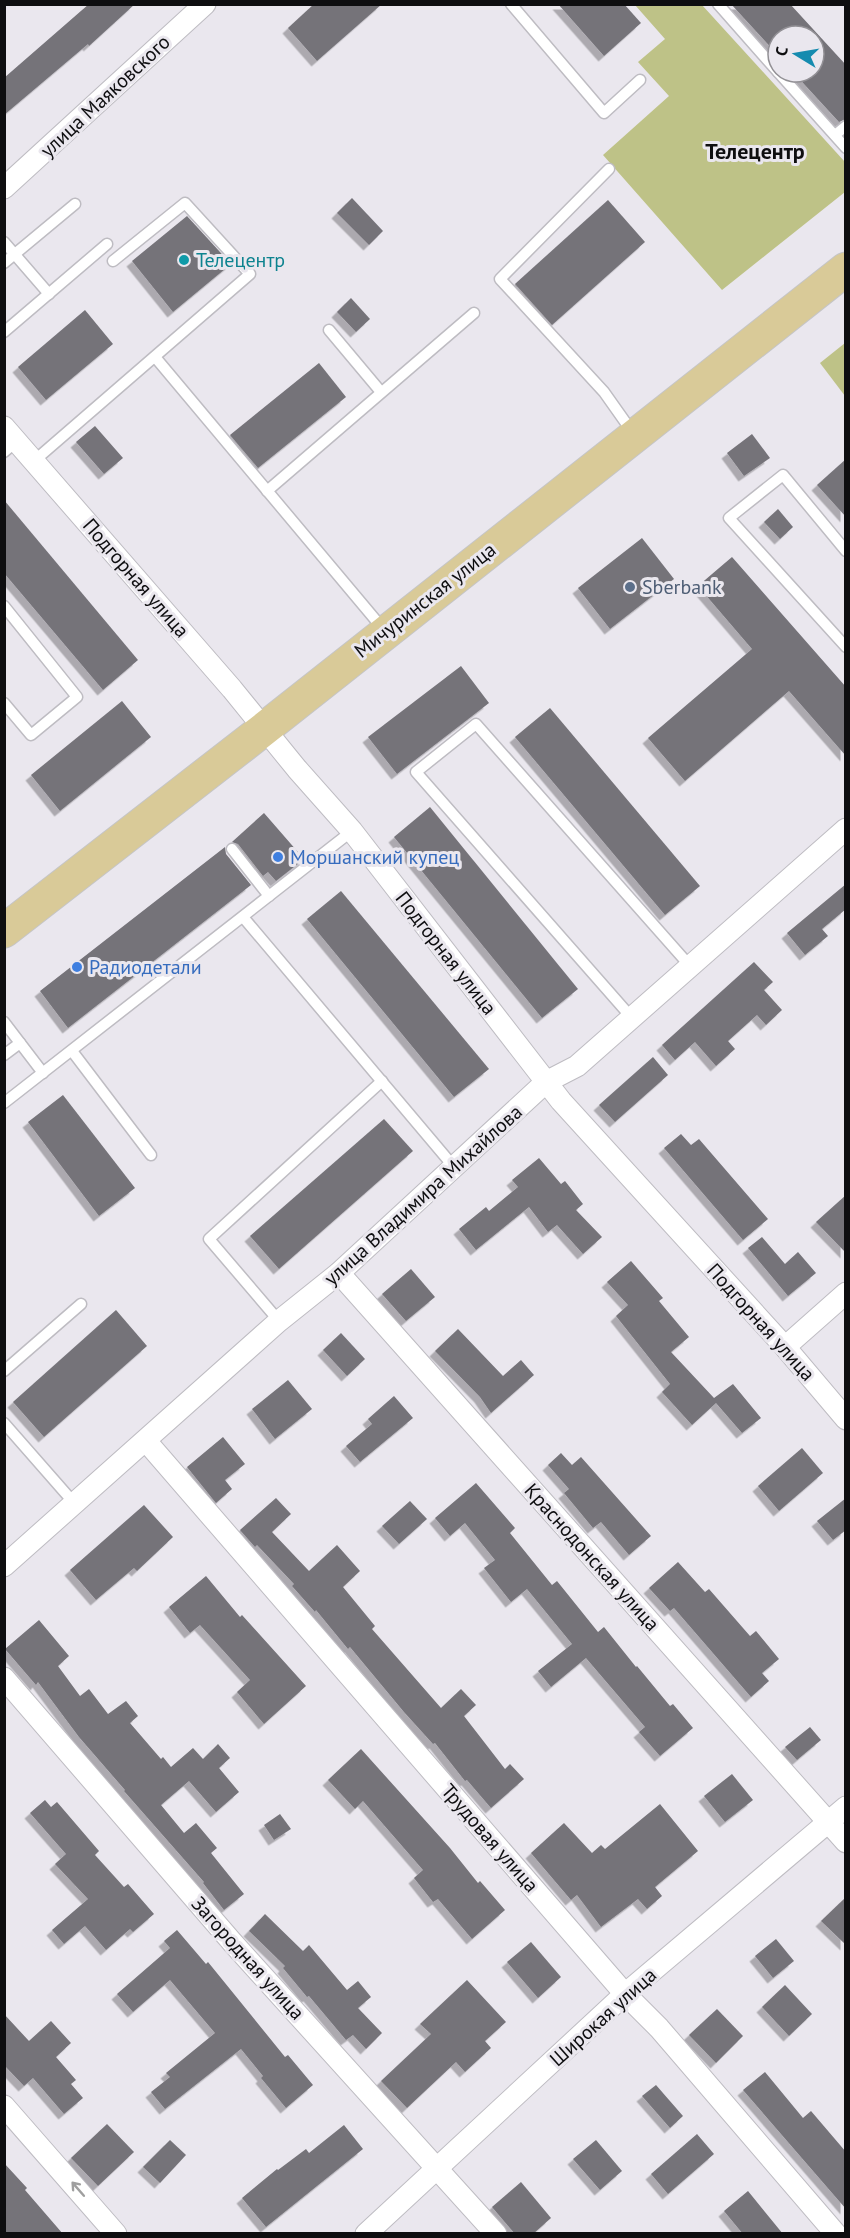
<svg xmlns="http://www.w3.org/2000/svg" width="850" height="2238" font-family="'PT Sans',sans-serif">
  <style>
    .green { fill: #bec287 }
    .building { fill: #757379; filter: url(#shadow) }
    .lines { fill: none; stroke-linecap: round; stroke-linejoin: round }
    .service-casing { stroke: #bebcc2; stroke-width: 13 }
    .minor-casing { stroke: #bebcc2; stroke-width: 23 }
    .primary-casing { stroke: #c5c5c6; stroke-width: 35 }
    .service { stroke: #fff; stroke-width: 10 }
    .minor { stroke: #fff; stroke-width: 21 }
    .primary { stroke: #d9ca98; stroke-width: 33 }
    .oneway { stroke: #9f9f9f }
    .culture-dot { fill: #0f9aa8; stroke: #eae7ee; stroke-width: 2 }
    .service-dot { fill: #5c6f8a; stroke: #eae7ee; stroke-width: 2 }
    .shop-dot { fill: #3f7fe0; stroke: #eae7ee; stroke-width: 2 }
    .labels { text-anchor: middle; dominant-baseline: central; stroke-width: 6; stroke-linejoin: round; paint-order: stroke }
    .street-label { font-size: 20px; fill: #0e0e10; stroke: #eae7ee }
    .culture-label { font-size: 20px; fill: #0d838f; stroke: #eae7ee; text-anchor: start }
    .service-label { font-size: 20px; fill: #4e5e75; stroke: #eae7ee; text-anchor: start }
    .shop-label { font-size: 20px; fill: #366cbe; stroke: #eae7ee; text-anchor: start }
    .quarter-label { font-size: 22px; font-weight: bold; fill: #0e0e10; stroke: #eae7ee }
  </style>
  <defs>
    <filter id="shadow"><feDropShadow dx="-5.5" dy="5.5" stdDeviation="0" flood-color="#0004"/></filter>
  </defs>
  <rect width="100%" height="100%" fill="#eae7ee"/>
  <!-- green -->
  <g class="green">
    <polygon points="635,5 702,5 845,162 845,192 722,290 603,155 669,96 638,62 665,39"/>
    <polygon points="845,343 845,396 820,363"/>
  </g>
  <!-- building -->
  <g class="building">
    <polygon points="89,4 135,4 89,46 88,44 4,115 4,78"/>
    <polygon points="314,4 382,4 317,61 288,28"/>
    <polygon points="558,4 624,4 641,23 604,56"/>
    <polygon points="731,4 790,4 846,65 846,119 839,122 793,72 814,72 814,36 778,36 778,55"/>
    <polygon points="352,198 383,231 369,245 337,213"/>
    <polygon points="608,200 645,242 552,325 515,284"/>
    <polygon points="187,216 231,264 173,312 132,261"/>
    <polygon points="351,298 370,319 356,332 337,312"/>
    <polygon points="85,310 113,344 46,400 18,367"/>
    <polygon points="319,363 346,397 258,468 230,435"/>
    <polygon points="95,426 123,458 104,474 76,442"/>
    <polygon points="752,434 770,458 744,476 727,453"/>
    <polygon points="846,459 846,517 817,485"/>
    <polygon points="4,500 138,660 103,690 4,573"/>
    <polygon points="778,509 793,527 780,539 764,522"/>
    <polygon points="642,538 674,579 610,629 578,588"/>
    <polygon points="732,557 846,687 846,756 789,691 685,781 648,738 752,649 698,586"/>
    <polygon points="461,666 489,703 397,774 368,737"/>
    <polygon points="122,701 151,737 60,811 31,775"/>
    <polygon points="550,708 700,886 665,915 515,737"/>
    <polygon points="430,807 578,989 542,1018 394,837"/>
    <polygon points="264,813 304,859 276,881 268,872 263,876 238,844 232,842"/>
    <polygon points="225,847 226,854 251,885 68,1028 40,991"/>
    <polygon points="846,884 846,909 822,929 828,936 805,955 787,933"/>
    <polygon points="341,891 489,1069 454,1097 307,919"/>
    <polygon points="754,962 773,982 764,990 782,1010 766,1025 757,1015 728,1041 735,1049 716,1066 695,1042 675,1060 662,1045"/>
    <polygon points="653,1057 668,1075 615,1122 599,1105"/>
    <polygon points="63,1095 135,1188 99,1216 28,1122"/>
    <polygon points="384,1119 413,1151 279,1269 250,1236"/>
    <polygon points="681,1134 691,1145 699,1139 768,1219 743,1240 664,1148"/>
    <polygon points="539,1158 561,1184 565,1181 583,1204 576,1210 602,1237 583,1254 557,1225 548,1232 529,1207 476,1250 459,1229 486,1207 489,1211 518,1187 512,1180"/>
    <polygon points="846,1195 846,1253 816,1222"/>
    <polygon points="762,1237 785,1264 798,1252 816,1273 788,1296 748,1248"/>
    <polygon points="631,1261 663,1298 659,1301 689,1337 671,1352 714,1398 733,1384 761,1418 742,1433 716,1403 692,1425 662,1392 670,1384 616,1316 628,1305 607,1282"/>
    <polygon points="411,1269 435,1297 406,1321 382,1294"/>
    <polygon points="116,1310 147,1346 44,1437 13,1402"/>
    <polygon points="458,1329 503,1376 521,1360 534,1375 491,1413 480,1397 435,1351"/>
    <polygon points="341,1333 365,1359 347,1376 323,1350"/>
    <polygon points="288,1380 312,1409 275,1439 252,1409"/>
    <polygon points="394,1396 413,1418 360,1462 346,1446 372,1424 368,1419"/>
    <polygon points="223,1437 245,1464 225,1480 232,1489 216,1503 187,1467"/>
    <polygon points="802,1448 823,1473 779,1511 758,1486"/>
    <polygon points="561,1453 572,1465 581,1457 651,1536 629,1555 601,1522 593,1528 564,1493 569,1489 548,1465"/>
    <polygon points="476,1483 515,1528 510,1533 552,1585 557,1581 598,1632 604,1627 636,1667 637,1666 670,1706 673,1704 693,1728 660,1756 639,1732 645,1727 586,1658 551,1687 538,1671 572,1644 527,1589 511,1602 484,1568 495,1560 465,1523 450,1536 435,1518"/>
    <polygon points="276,1498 291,1514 272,1532 309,1571 337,1545 360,1571 343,1587 375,1626 372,1629 441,1708 461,1689 476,1705 464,1716 505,1769 510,1764 524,1779 491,1808 467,1780 465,1781 435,1743 433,1744 404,1712 350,1647 348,1649 316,1610 315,1612 292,1586 294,1584 257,1545 255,1547 240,1530"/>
    <polygon points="846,1498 846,1530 833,1540 817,1521"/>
    <polygon points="410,1501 427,1519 399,1544 382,1526"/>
    <polygon points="144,1505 173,1537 137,1571 134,1568 96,1600 70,1570"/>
    <polygon points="678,1562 705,1592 709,1589 750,1636 756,1631 779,1659 762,1673 769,1681 751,1697 674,1608 670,1611 649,1588"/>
    <polygon points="206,1576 240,1617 242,1615 306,1686 264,1724 237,1692 250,1680 200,1625 190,1633 169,1607"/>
    <polygon points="39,1620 69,1656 58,1666 80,1696 89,1689 108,1714 126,1701 138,1716 130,1723 161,1759 163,1757 171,1767 193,1748 203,1759 218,1744 230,1758 219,1768 239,1792 216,1812 189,1781 161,1805 184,1833 196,1823 217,1848 211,1853 244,1894 224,1910 203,1883 204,1882 124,1791 125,1790 79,1737 38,1682 36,1685 5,1649"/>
    <polygon points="810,1727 821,1740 797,1760 785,1747"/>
    <polygon points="361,1749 450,1848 478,1883 480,1881 505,1910 472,1939 438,1899 433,1902 414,1878 423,1870 363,1801 355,1809 328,1780"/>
    <polygon points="732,1774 753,1800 725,1822 704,1796"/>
    <polygon points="45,1800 51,1807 57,1802 99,1851 95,1855 124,1887 128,1884 154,1914 133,1932 130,1929 106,1950 85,1926 64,1944 52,1930 88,1899 55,1864 66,1854 30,1813"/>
    <polygon points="660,1804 698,1851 655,1887 662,1896 647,1909 638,1899 601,1927 577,1895 571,1900 531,1853 564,1823 592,1853 601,1845 605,1849"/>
    <polygon points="280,1814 291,1829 274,1840 264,1825"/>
    <polygon points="846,1897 846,1945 821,1921"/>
    <polygon points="265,1914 303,1951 309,1945 347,1990 358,1981 371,1997 358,2008 382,2033 366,2049 353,2035 346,2040 309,1996 307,1997 283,1968 285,1966 249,1931"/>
    <polygon points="177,1930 206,1964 208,1962 285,2057 288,2055 313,2085 286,2108 261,2078 263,2076 241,2049 165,2109 151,2092 170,2077 166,2073 215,2033 170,1980 133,2012 117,1994 170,1948 164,1941"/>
    <polygon points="776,1939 794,1961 773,1978 755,1956"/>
    <polygon points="531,1942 561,1977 538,1998 507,1962"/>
    <polygon points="467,1980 506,2022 485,2041 491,2048 465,2072 456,2062 407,2108 381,2081 431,2034 420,2024"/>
    <polygon points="785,1985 812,2014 789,2036 762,2007"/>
    <polygon points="717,2009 743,2036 716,2063 689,2035"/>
    <polygon points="4,2014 29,2041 51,2021 71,2043 56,2057 76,2080 71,2084 83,2098 64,2114 33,2078 24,2086 4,2065"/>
    <polygon points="765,2072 803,2118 811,2111 846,2152 846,2209 743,2090"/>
    <polygon points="656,2085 683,2116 670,2128 642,2096"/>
    <polygon points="107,2124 134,2152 98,2186 71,2158"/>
    <polygon points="344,2125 363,2149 266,2227 242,2198 277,2169 278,2170 306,2149 309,2153"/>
    <polygon points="697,2134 714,2154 668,2194 651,2174"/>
    <polygon points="170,2140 186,2155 160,2183 143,2167"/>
    <polygon points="596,2140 622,2171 600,2190 573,2159"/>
    <polygon points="4,2163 27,2188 25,2190 63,2234 4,2234"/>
    <polygon points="521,2182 551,2218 533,2234 515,2234 492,2207"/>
    <polygon points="748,2191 765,2212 783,2234 743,2234 724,2211"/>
  </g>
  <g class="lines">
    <defs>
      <g id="service">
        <polyline points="511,4 604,113 640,80"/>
        <polyline points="718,4 778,72"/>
        <polyline points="778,72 846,148"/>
        <polyline points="835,135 846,126"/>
        <polyline points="609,169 500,279 604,392 633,433"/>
        <polyline points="4,242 49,294"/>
        <polyline points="4,263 75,204"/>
        <polyline points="329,330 381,392"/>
        <polyline points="4,332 107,244"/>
        <polyline points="155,357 384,630"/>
        <polyline points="4,452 17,441"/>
        <polyline points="34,461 250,274 185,203 113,261"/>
        <polyline points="267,491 474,313"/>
        <polyline points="846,551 783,475 729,518 846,647"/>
        <polyline points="4,606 77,697 31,735 4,703"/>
        <polyline points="232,849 269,896"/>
        <polyline points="243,917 454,1167"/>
        <polyline points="632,1018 416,772 476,724 690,966"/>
        <polyline points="4,1022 43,1073"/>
        <polyline points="72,1051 151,1155"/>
        <polyline points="4,1055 20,1043"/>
        <polyline points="4,1103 352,831"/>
        <polyline points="279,1321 209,1239 382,1081"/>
        <polyline points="4,1371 81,1304"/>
        <polyline points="4,1423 75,1504"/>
      </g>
      <g id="minor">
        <polyline points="4,188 205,4"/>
        <polyline points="4,427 232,689 297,769 352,831 561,1101 785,1347 846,1419"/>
        <polyline points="339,1273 846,1842"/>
        <polyline points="785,1347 846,1293"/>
        <polyline points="146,1441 625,1994 659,2028 836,2234"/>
        <polyline points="4,1566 279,1321 339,1273 546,1082 577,1066 846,829"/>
        <polyline points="4,1678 232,1942 496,2234"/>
        <polyline points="4,2106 116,2234"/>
        <polyline points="366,2234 625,1994 846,1807"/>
      </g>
      <polyline id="primary" points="4,931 264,729 846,269"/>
    </defs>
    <!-- service casing -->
    <use href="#service" class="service-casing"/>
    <!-- minor casing -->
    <use href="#minor" class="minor-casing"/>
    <!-- primary casing -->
    <use href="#primary" class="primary-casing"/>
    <!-- service -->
    <use href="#service" class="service"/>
    <!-- minor -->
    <use href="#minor" class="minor"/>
    <!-- primary -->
    <use href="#primary" class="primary"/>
  </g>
  <!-- one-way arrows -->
  <defs><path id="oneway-shaft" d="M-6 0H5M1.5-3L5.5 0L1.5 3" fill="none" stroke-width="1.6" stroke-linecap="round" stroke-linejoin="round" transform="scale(1.5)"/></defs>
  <use class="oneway" href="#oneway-shaft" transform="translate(78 2189) rotate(-131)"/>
  <!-- markers -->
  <circle class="culture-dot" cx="184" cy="260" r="6"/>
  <circle class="service-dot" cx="630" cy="587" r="6"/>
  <g class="shop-dot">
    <circle cx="278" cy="857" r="6"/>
    <circle cx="77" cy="967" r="6"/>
  </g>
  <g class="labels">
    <!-- street labels -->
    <g class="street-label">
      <text transform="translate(105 96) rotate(-43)">улица Маяковского</text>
      <text transform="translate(136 578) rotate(49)">Подгорная улица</text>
      <text transform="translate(425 600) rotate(-38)">Мичуринская улица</text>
      <text transform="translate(446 953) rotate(52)">Подгорная улица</text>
      <text transform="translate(423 1195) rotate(-42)">улица Владимира Михайлова</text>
      <text transform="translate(761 1322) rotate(48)">Подгорная улица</text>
      <text transform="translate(592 1557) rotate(48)">Краснодонская улица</text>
      <text transform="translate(490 1838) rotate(49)">Трудовая улица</text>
      <text transform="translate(248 1958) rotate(48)">Загородная улица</text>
      <text transform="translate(603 2017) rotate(-42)">Широкая улица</text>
    </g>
    <!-- culture labels -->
    <g class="culture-label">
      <text x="196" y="260">Телецентр</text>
    </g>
    <!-- service labels -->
    <g class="service-label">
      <text x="642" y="587">Sberbank</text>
    </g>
    <!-- shop labels -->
    <g class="shop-label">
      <text x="290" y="857">Моршанский купец</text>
      <text x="89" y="967">Радиодетали</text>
    </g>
    <!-- quarter labels -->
    <g class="quarter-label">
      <text x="755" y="151">Телецентр</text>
    </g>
  </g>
  <!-- border -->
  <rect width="850" height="2238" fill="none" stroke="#0e0e10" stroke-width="12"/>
  <!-- north arrow -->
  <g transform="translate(796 54) rotate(281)"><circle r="28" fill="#eae7ee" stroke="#929095" stroke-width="1.5"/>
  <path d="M0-4.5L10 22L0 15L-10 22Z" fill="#158baf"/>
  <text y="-9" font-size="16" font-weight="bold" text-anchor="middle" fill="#0e0e10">С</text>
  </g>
</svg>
